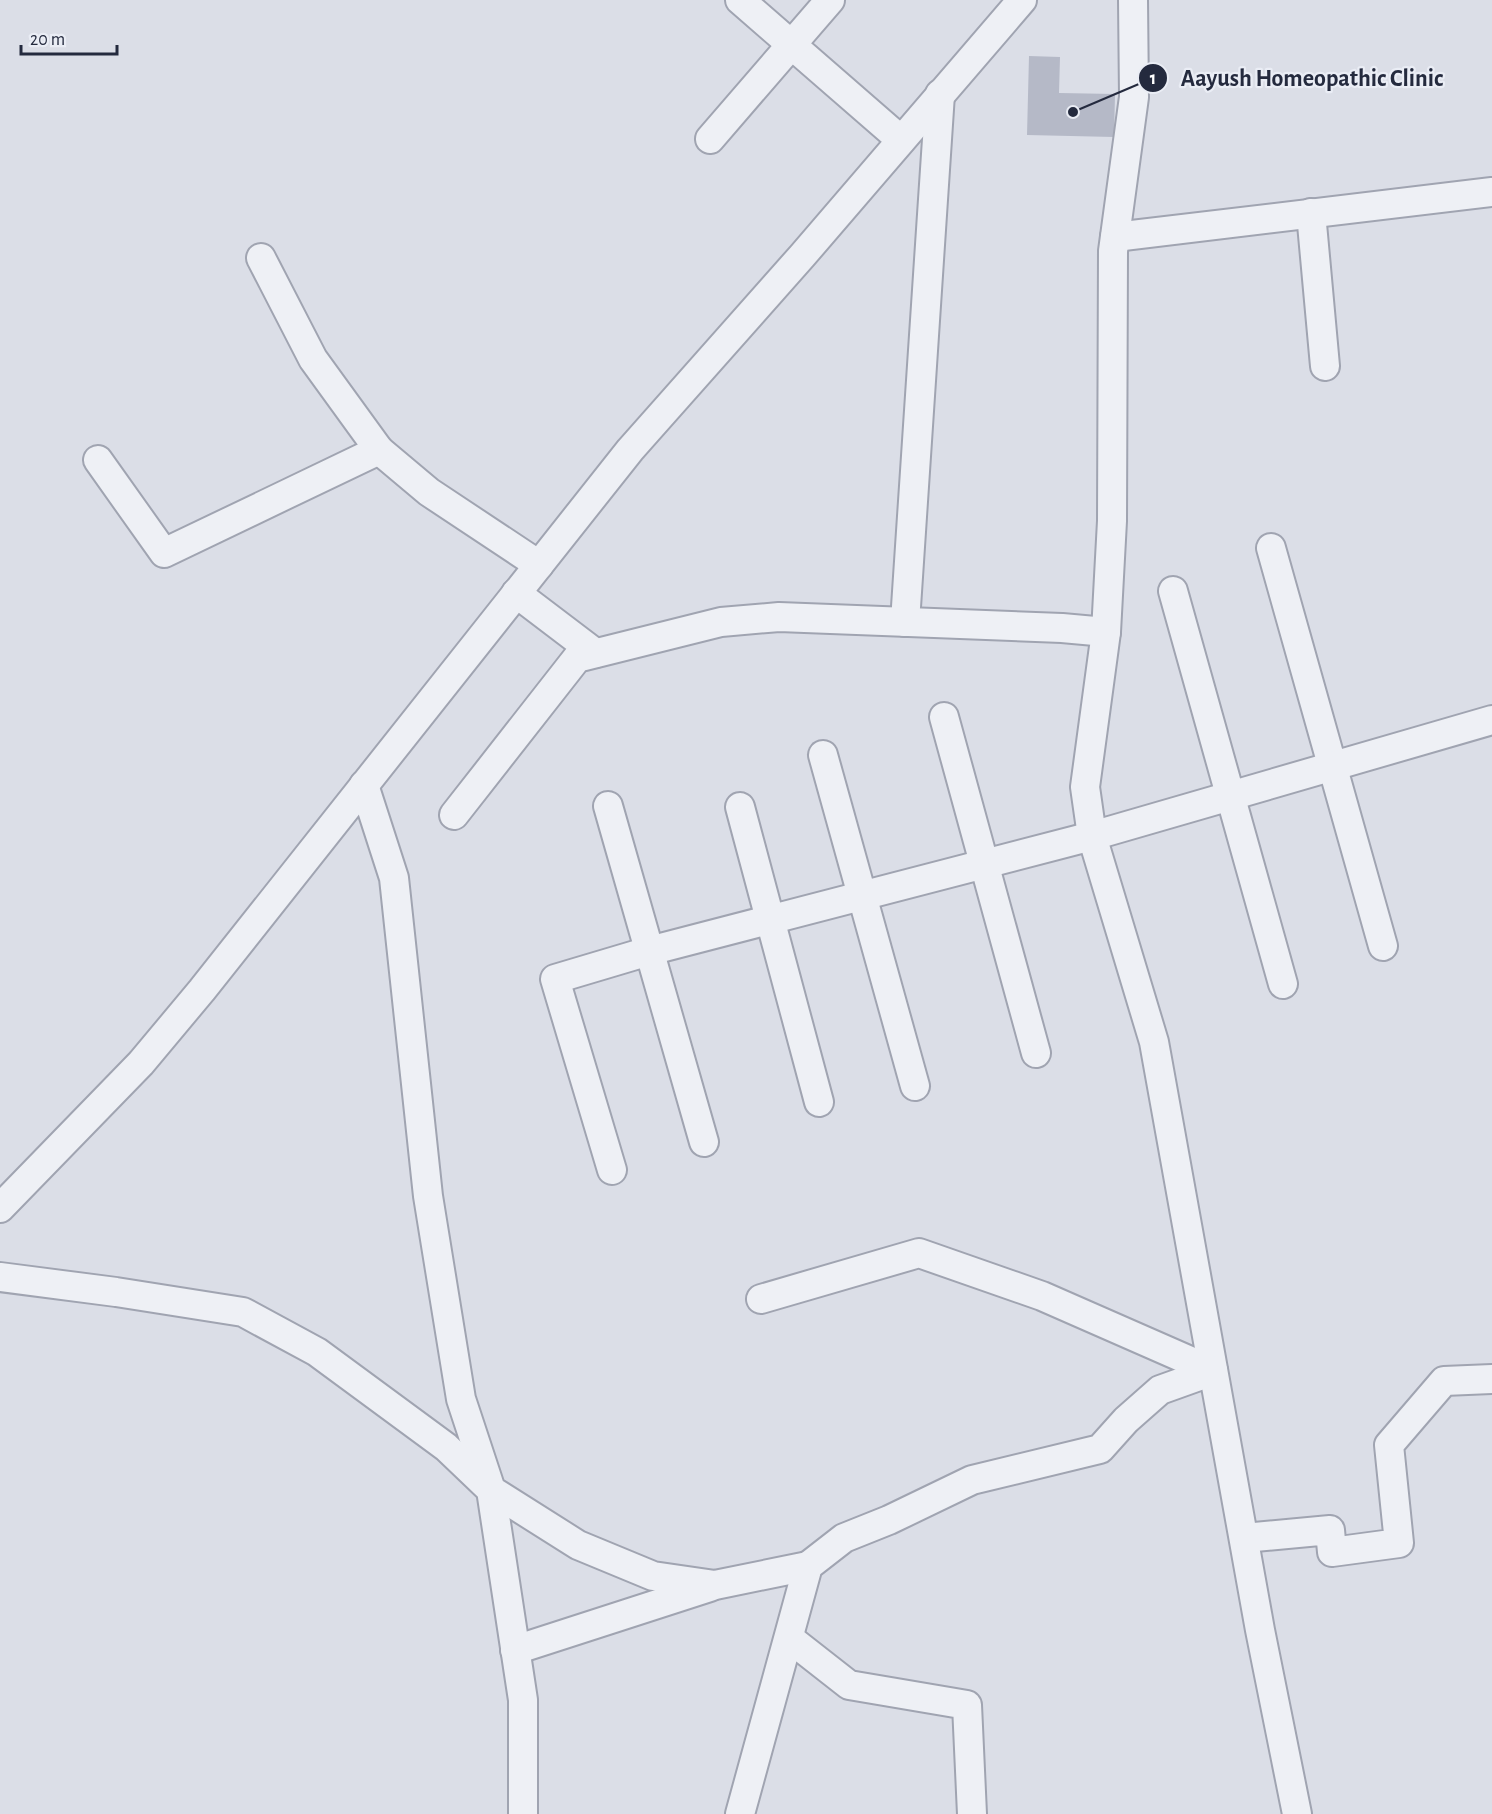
<svg xmlns="http://www.w3.org/2000/svg" width="1492" height="1814" font-family="'Alegreya Sans',sans-serif">
  <style>
    .building { fill: #b5b9c7 }
    .lines { fill: none; stroke-linecap: round; stroke-linejoin: round }
    .minor-casing { stroke: #a0a4b1; stroke-width: 32 }
    .minor { stroke: #eef0f5; stroke-width: 28 }
    .leader { fill: none; stroke: #242a3e; stroke-width: 2 }
    .callout-dot { fill: #242a3e; stroke: #eaedf5; stroke-width: 2 }
    .mark-label { font-size: 18px; text-anchor: middle; font-weight: bold; fill: #fff }
    .callout-label { font-size: 24px; text-anchor: middle; font-weight: bold; fill: #242a3e; stroke: #eaedf5; stroke-width: 4.5; stroke-linejoin: round; paint-order: stroke }
  </style>
  <rect width="100%" height="100%" fill="#dbdee7"/>
  <!-- building -->
  <polygon class="building" points="1029,56 1060,57 1059,93 1115,94 1114,137 1027,135"/>
  <g class="lines">
    <defs>
      <g id="minor">
        <polyline points="740,0 901,140"/>
        <polyline points="1133,0 1134,97 1113,251 1112,521 1106,632 1085,787 1092,836 1154,1042 1260,1630 1297,1814"/>
        <polyline points="710,139 830,0"/>
        <polyline points="1311,213 1325,366"/>
        <polyline points="1115,237 1492,192"/>
        <polyline points="379,450 429,492 539,565"/>
        <polyline points="98,460 164,553 379,450 313,359 261,258"/>
        <polyline points="1271,548 1383,946"/>
        <polyline points="1173,591 1283,984"/>
        <polyline points="516,593 595,653"/>
        <polyline points="905,622 940,94"/>
        <polyline points="944,717 1036,1053"/>
        <polyline points="823,755 915,1086"/>
        <polyline points="364,785 394,878 428,1196 461,1399 491,1490 578,1545 653,1576 715,1585 808,1566"/>
        <polyline points="608,806 704,1142"/>
        <polyline points="740,807 819,1102"/>
        <polyline points="454,815 577,658 721,622 779,617 1062,628 1106,632"/>
        <polyline points="612,1170 555,979 649,951 1092,836 1492,720"/>
        <polyline points="0,1208 141,1063 202,990 630,450 802,256 1022,0"/>
        <polyline points="0,1277 116,1292 243,1312 317,1352 446,1447 491,1490 523,1700 523,1814"/>
        <polyline points="761,1299 919,1253 1042,1296 1213,1371"/>
        <polyline points="1244,1538 1330,1530 1332,1552 1399,1543 1389,1445 1444,1381 1492,1379"/>
        <polyline points="789,1638 849,1685 967,1705 972,1814"/>
        <polyline points="515,1650 710,1587"/>
        <polyline points="740,1814 808,1566 844,1538 889,1520 972,1480 1100,1449 1126,1420 1160,1390 1213,1371"/>
      </g>
    </defs>
    <!-- minor casing -->
    <use href="#minor" class="minor-casing"/>
    <!-- minor -->
    <use href="#minor" class="minor"/>
  </g>
  <!-- callouts -->
  <path class="leader" d="M1073 112L1153 78"/>
  <g class="callout-dot">
    <circle cx="1073" cy="112" r="6"/>
    <circle cx="1153" cy="78" r="15"/>
  </g>
  <g class="mark-label">
    <text x="1153" y="84">1</text>
  </g>
  <g class="callout-label">
    <text x="1312" y="86">Aayush Homeopathic Clinic</text>
  </g>
  <!-- scale -->
  <path d="M21 45v9h96v-9" fill="none" stroke="#242a3e" stroke-width="3"/>
  <text x="30" y="45" font-size="18" fill="#242a3e" stroke="#eaedf5" stroke-width="4.5" paint-order="stroke">20 m</text>
</svg>
